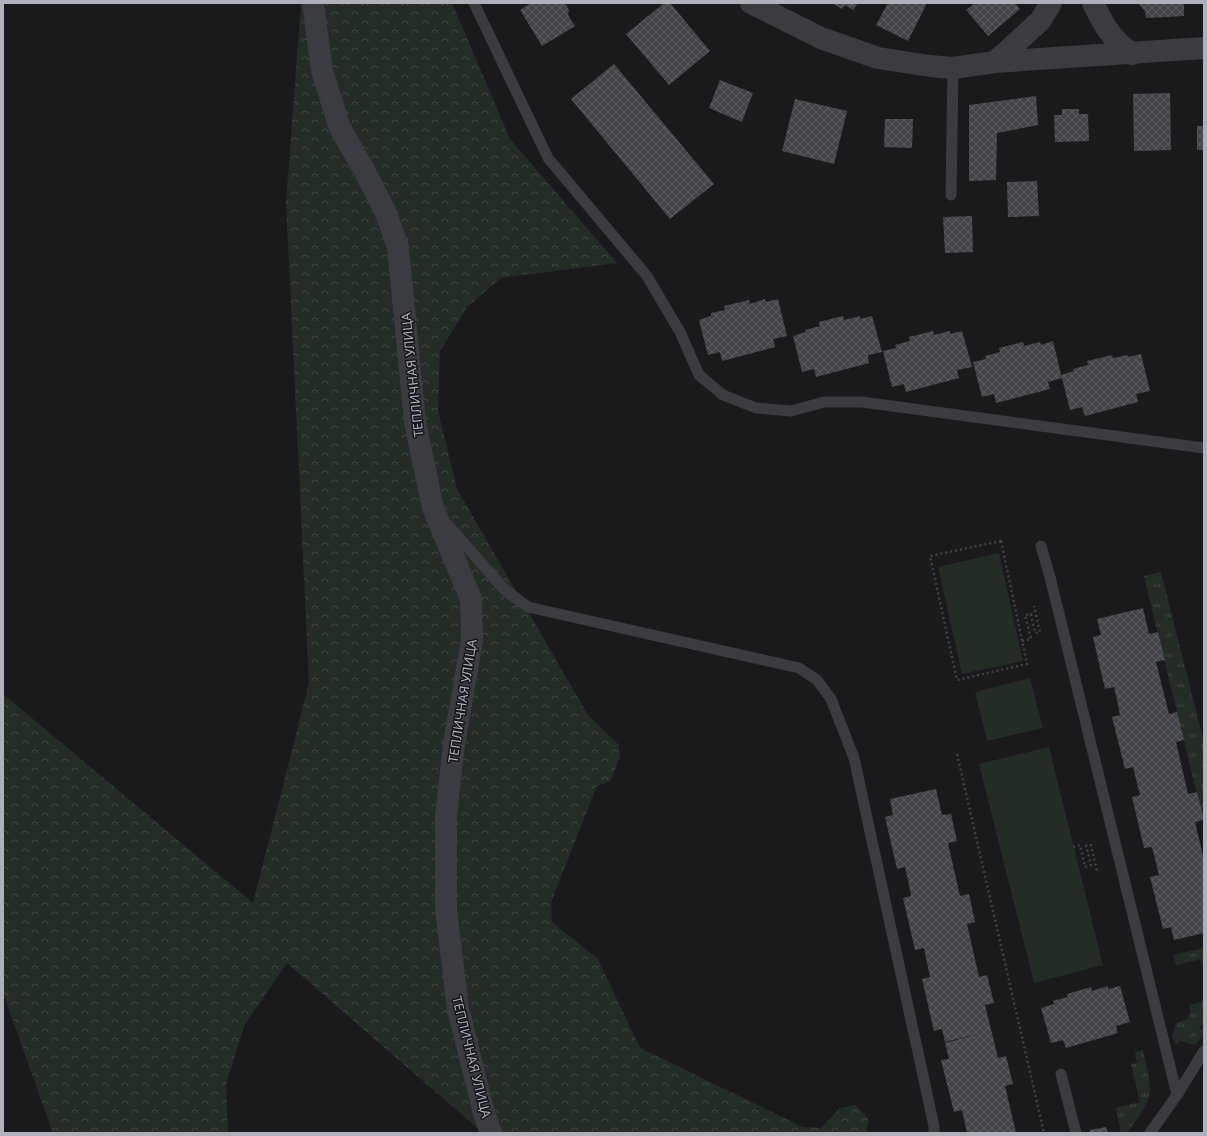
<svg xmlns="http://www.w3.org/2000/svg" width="1207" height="1136" font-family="'Noto Sans',sans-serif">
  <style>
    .grass { fill: url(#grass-tufts) }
    .forest { fill: url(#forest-crowns) }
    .park { fill: #242c26 }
    .building { fill: url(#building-cross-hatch) }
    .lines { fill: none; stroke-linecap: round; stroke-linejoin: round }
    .path { stroke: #414247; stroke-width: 2.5; stroke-dasharray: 2 3; stroke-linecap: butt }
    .service { stroke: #3b3c40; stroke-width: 11 }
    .minor { stroke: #3b3c40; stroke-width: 22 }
    .tertiary { stroke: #3b3c40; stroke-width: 22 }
    .labels { text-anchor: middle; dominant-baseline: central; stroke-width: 3; stroke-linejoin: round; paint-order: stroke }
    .street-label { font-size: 13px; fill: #aeb0ba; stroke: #151517 }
  </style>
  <defs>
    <pattern id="grass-tufts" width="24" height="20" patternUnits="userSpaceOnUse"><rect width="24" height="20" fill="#242c26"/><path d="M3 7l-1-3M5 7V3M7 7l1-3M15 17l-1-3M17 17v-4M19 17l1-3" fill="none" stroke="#414843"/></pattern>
    <pattern id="forest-crowns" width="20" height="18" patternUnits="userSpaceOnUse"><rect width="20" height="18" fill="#242c26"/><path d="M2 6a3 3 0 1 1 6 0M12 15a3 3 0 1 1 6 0" fill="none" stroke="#414843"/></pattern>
    <pattern id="building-cross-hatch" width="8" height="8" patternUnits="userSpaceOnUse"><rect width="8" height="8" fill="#444549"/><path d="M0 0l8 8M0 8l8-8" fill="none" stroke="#5c5d61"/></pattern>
  </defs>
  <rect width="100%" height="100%" fill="#1a1a1c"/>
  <!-- grass -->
  <g class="grass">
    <polygon points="1161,572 1204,742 1204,824 1144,576"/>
    <polygon points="1204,948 1204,971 1201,959 1176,965 1173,955"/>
    <path d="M1204,1001V1021L1200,1028L1204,1030C1204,1036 1199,1041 1195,1045L1180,1041L1176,1045L1172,1036L1176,1023L1187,1019L1191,1013L1189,1005Z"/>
    <path d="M1143,1050C1153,1097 1156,1094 1127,1133H1121L1116,1108L1140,1102L1131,1064L1137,1063L1135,1052Z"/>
  </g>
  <!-- forest -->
  <polygon class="forest" points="301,3 452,3 510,139 617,263 501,278 467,307 440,351 438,411 457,489 588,715 619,745 620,758 610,781 597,786 551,902 552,922 598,959 640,1048 803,1127 821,1128 840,1108 855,1105 868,1118 867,1133 483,1133 287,963 244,1026 226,1085 228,1133 53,1133 3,993 3,694 253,903 309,683 286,202"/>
  <!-- park -->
  <g class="park">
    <polygon points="999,553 1023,661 962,674 938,567"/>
    <polygon points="1030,678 1043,728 987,741 975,692"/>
    <polygon points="1049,747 1103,965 1034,983 979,764"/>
  </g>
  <!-- building -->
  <g class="building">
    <polygon points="531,3 561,3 566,5 569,10 568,15 575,26 542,46 520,10"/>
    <polygon points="664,3 670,3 710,51 669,85 626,34"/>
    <polygon points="832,3 858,3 853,10 845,5 842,9"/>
    <polygon points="888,3 927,3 908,41 876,25"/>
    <polygon points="975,3 1015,3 1020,9 988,36 966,10"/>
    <polygon points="1138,3 1184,3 1184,16 1146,18 1145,11"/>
    <polygon points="614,64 714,184 670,219 571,99"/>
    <polygon points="720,80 753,93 742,122 709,108"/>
    <polygon points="1170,93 1171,150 1134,151 1133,94"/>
    <polygon points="1036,96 1038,125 997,133 996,180 969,181 969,105"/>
    <polygon points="795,99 847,111 834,164 782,151"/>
    <polygon points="1062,109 1079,109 1079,114 1088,114 1089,141 1055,142 1054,115 1062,115"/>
    <polygon points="885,119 913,119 912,148 884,147"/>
    <rect x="1197" y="126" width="7" height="24"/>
    <polygon points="1037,181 1039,216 1008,217 1007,182"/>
    <polygon points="972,216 973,252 945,253 943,217"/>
    <polygon points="765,299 766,302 778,299 787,336 773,339 775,347 722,361 720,352 708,355 699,320 711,316 711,313 725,310 724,306 749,300 750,304"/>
    <polygon points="843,316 844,320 860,316 860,319 872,316 882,352 868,355 869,363 816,377 814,369 802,372 793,336 806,332 805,330 820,326 819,322"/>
    <polygon points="933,331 934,335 950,331 950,334 962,331 972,367 957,370 959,378 906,392 904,384 892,387 883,351 896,348 895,345 910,341 909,337"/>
    <polygon points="1053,341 1061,375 1074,371 1073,369 1088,365 1087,361 1112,355 1113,358 1128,355 1129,357 1141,354 1150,391 1136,394 1138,402 1085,416 1082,407 1070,410 1062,378 1048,382 1050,389 996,403 994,394 982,397 973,362 986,359 985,356 1000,352 999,348 1023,342 1024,346 1040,342 1041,345"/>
    <polygon points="1143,608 1149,634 1158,632 1165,660 1156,662 1169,714 1177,712 1184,740 1176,742 1188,794 1197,792 1204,820 1195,822 1204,860 1204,933 1174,940 1171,927 1163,929 1150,877 1159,875 1152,847 1144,848 1132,797 1140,795 1133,767 1125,769 1112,717 1120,715 1117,699 1114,687 1105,689 1093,637 1101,635 1097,619"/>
    <polygon points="936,789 942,815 951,814 957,841 948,843 960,896 969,894 975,922 967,924 979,977 987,975 994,1003 985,1005 998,1058 1006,1056 1013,1084 1005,1086 1016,1133 967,1133 962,1110 954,1112 941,1060 949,1059 945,1043 982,1033 945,1042 942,1029 934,1031 922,979 930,977 924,948 915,950 903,898 911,896 908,880 929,875 908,880 905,867 897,869 885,817 893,815 890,799"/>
    <polygon points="1108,986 1108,989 1120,986 1130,1022 1116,1026 1118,1033 1066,1048 1063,1040 1051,1043 1041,1008 1054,1004 1053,1001 1068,997 1067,994 1091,987 1092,991"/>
    <polygon points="1106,1127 1108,1133 1090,1133 1090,1130"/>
  </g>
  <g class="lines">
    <!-- path -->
    <g class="path">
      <polygon points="1001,541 1027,664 957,680 930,556"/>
      <polyline points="1022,641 1031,639 1025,615 1031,614 1035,633 1040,632 1034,606"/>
      <polyline points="957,754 1044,1133"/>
      <polyline points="1073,847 1080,845 1085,867 1091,865 1086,846 1091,845 1097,871"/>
    </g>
    <!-- service -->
    <g class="service">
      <polyline points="474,3 548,158 647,276 680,332 699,375 723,395 756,408 791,411 824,402 862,402 1204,448"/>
      <polyline points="951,195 953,68"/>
      <polyline points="447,524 504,589 528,607 799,668 817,680 831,699 854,758 934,1126 934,1133"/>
      <polyline points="1041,546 1050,577 1177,1095 1150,1133"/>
      <polyline points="1061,1074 1076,1133"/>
      <polyline points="1177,1095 1204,1051"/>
    </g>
    <!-- minor -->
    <g class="minor">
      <polyline points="751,3 821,38 878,58 930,66 953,68 995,62 1204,48"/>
      <path d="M1093,3C1104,26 1111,38 1132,54"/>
      <polyline points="995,62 1040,21 1051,3"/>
    </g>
    <!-- tertiary -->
    <polyline class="tertiary" points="313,3 322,71 340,128 363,168 385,211 398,247 415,422 433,508 471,599 472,640 454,744 446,816 446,910 458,1009 484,1113 491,1133"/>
  </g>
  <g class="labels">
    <!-- street labels -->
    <g class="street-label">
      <text transform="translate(412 375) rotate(-96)">ТЕПЛИЧНАЯ УЛИЦА</text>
      <text transform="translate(462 701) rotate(-81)">ТЕПЛИЧНАЯ УЛИЦА</text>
      <text transform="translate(472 1057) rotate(76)">ТЕПЛИЧНАЯ УЛИЦА</text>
    </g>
  </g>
  <!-- border -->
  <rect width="1207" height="1136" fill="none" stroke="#aeb0ba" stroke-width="8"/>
</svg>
